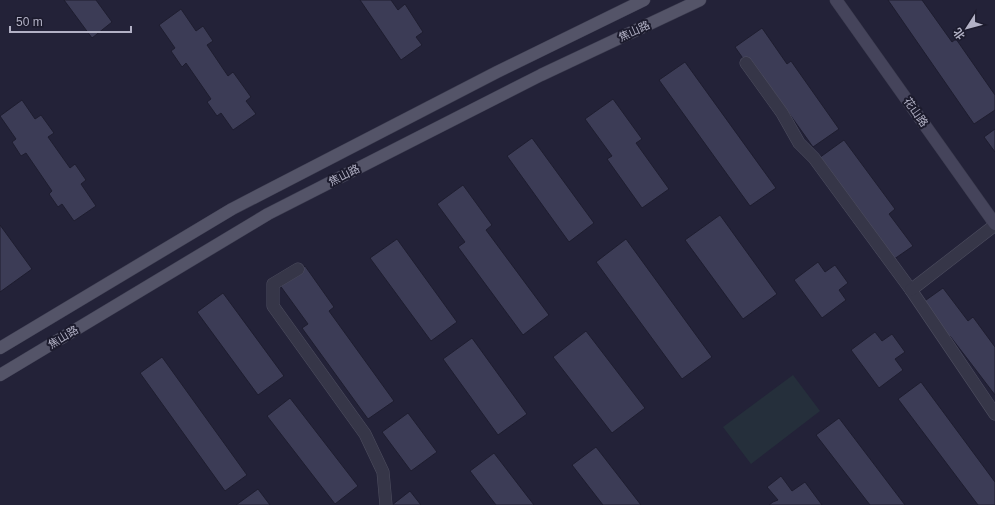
<svg xmlns="http://www.w3.org/2000/svg" width="995" height="505" font-family="Arial,'Noto Sans SC',sans-serif">
  <style>
    .green { fill: #252f3b }
    .building { fill: #3c3c56; stroke: #1e1d2f }
    .lines { fill: none; stroke-linecap: round; stroke-linejoin: round }
    .minor-casing { stroke: #4e4e60; stroke-width: 13 }
    .secondary-casing { stroke: #3c3c4f; stroke-width: 13 }
    .primary-casing { stroke: #3c3c4f; stroke-width: 13 }
    .minor { stroke: #363648; stroke-width: 12 }
    .secondary { stroke: #45445b; stroke-width: 12 }
    .primary { stroke: #545468; stroke-width: 12 }
    .labels { text-anchor: middle; dominant-baseline: central; stroke-width: 4; stroke-linejoin: round; paint-order: stroke }
    .street-label { font-size: 11px; fill: #b2b1c5; stroke: #1c1b2d }
  </style>
  <rect width="100%" height="100%" fill="#232238"/>
  <!-- green -->
  <polygon class="green" points="793,375 820,411 751,464 723,427"/>
  <!-- building -->
  <g class="building">
    <polygon points="64,0 96,0 112,22 92,38"/>
    <polygon points="360,0 391,0 398,10 405,4 423,32 416,37 422,45 401,60"/>
    <polygon points="888,0 922,0 952,42 956,39 995,95 995,110 974,124"/>
    <polygon points="181,9 196,31 203,26 213,41 207,45 228,76 233,72 251,97 246,101 256,114 233,130 221,113 217,116 207,102 211,99 186,63 182,67 171,51 175,48 159,25"/>
    <polygon points="762,28 787,64 791,61 839,129 813,147 766,81 761,84 735,47"/>
    <polygon points="685,62 776,188 750,206 659,80"/>
    <polygon points="613,99 642,139 636,143 669,189 642,208 607,159 612,156 585,119"/>
    <polygon points="22,100 35,119 41,115 54,133 48,137 70,168 75,164 86,180 81,184 96,206 74,221 62,204 58,207 49,194 52,191 26,153 21,156 12,142 16,139 0,116"/>
    <polygon points="995,129 995,152 984,137"/>
    <polygon points="532,138 594,223 569,242 507,156"/>
    <polygon points="844,140 895,209 889,214 913,246 887,264 819,158"/>
    <polygon points="463,185 492,225 486,230 549,315 523,335 458,247 465,242 437,204"/>
    <polygon points="720,215 777,294 743,319 685,240"/>
    <polygon points="0,225 32,269 0,292"/>
    <polygon points="397,239 457,322 431,341 370,258"/>
    <polygon points="626,239 712,357 682,379 596,262"/>
    <polygon points="818,262 825,272 835,265 848,283 839,290 846,300 822,318 794,280"/>
    <polygon points="305,266 334,307 329,311 394,401 368,419 302,328 308,324 279,284"/>
    <polygon points="943,288 968,321 973,317 995,347 995,395 950,336 945,340 919,305"/>
    <polygon points="223,293 284,376 258,395 197,312"/>
    <polygon points="586,331 645,408 612,433 553,357"/>
    <polygon points="875,332 882,341 892,334 905,352 895,359 903,370 879,388 851,350"/>
    <polygon points="472,338 527,414 498,435 443,359"/>
    <polygon points="162,357 247,475 225,491 140,373"/>
    <polygon points="921,382 995,482 995,505 978,505 898,399"/>
    <polygon points="290,398 358,486 335,504 267,416"/>
    <polygon points="408,413 437,452 411,471 382,432"/>
    <polygon points="839,418 905,505 870,505 816,435"/>
    <polygon points="596,447 641,505 603,505 572,465"/>
    <polygon points="494,453 534,505 496,505 470,471"/>
    <polygon points="781,476 792,491 805,482 822,505 769,505 773,502 778,500 767,487"/>
    <polygon points="258,489 270,505 236,505"/>
    <polygon points="410,491 421,505 392,505"/>
  </g>
  <g class="lines">
    <defs>
      <g id="minor">
        <polyline points="746,63 782,113 799,143 814,158 911,290 995,414"/>
        <polyline points="298,269 273,284 273,306 365,434 383,472 386,505"/>
        <polyline points="911,290 995,225"/>
      </g>
      <polyline id="secondary" points="836,0 995,224"/>
      <g id="primary">
        <polyline points="0,348 232,209 497,72 644,0"/>
        <polyline points="0,375 268,214 541,75 700,0"/>
      </g>
    </defs>
    <!-- minor casing -->
    <use href="#minor" class="minor-casing"/>
    <!-- secondary casing -->
    <use href="#secondary" class="secondary-casing"/>
    <!-- primary casing -->
    <use href="#primary" class="primary-casing"/>
    <!-- minor -->
    <use href="#minor" class="minor"/>
    <!-- secondary -->
    <use href="#secondary" class="secondary"/>
    <!-- primary -->
    <use href="#primary" class="primary"/>
  </g>
  <g class="labels">
    <!-- street labels -->
    <g class="street-label">
      <text transform="translate(634 31) rotate(-25)">焦山路</text>
      <text transform="translate(916 112) rotate(55)">花山路</text>
      <text transform="translate(344 175) rotate(-27)">焦山路</text>
      <text transform="translate(63 337) rotate(-31)">焦山路</text>
    </g>
  </g>
  <!-- north arrow -->
  <g transform="translate(967 28) rotate(234)" stroke="#1c1b2d" stroke-width="3" paint-order="stroke">
  <path d="M0-3L7 15L0 10L-7 15Z" fill="#b2b1c5"/>
  <text y="-6" font-size="11" font-weight="bold" text-anchor="middle" fill="#b2b1c5">北</text>
  </g>
  <!-- scale -->
  <path d="M10 26v6h121v-6" fill="none" stroke="#b2b1c5" stroke-width="2"/>
  <text x="16" y="26" font-size="12" fill="#b2b1c5" stroke="#1c1b2d" stroke-width="3" paint-order="stroke">50 m</text>
</svg>
